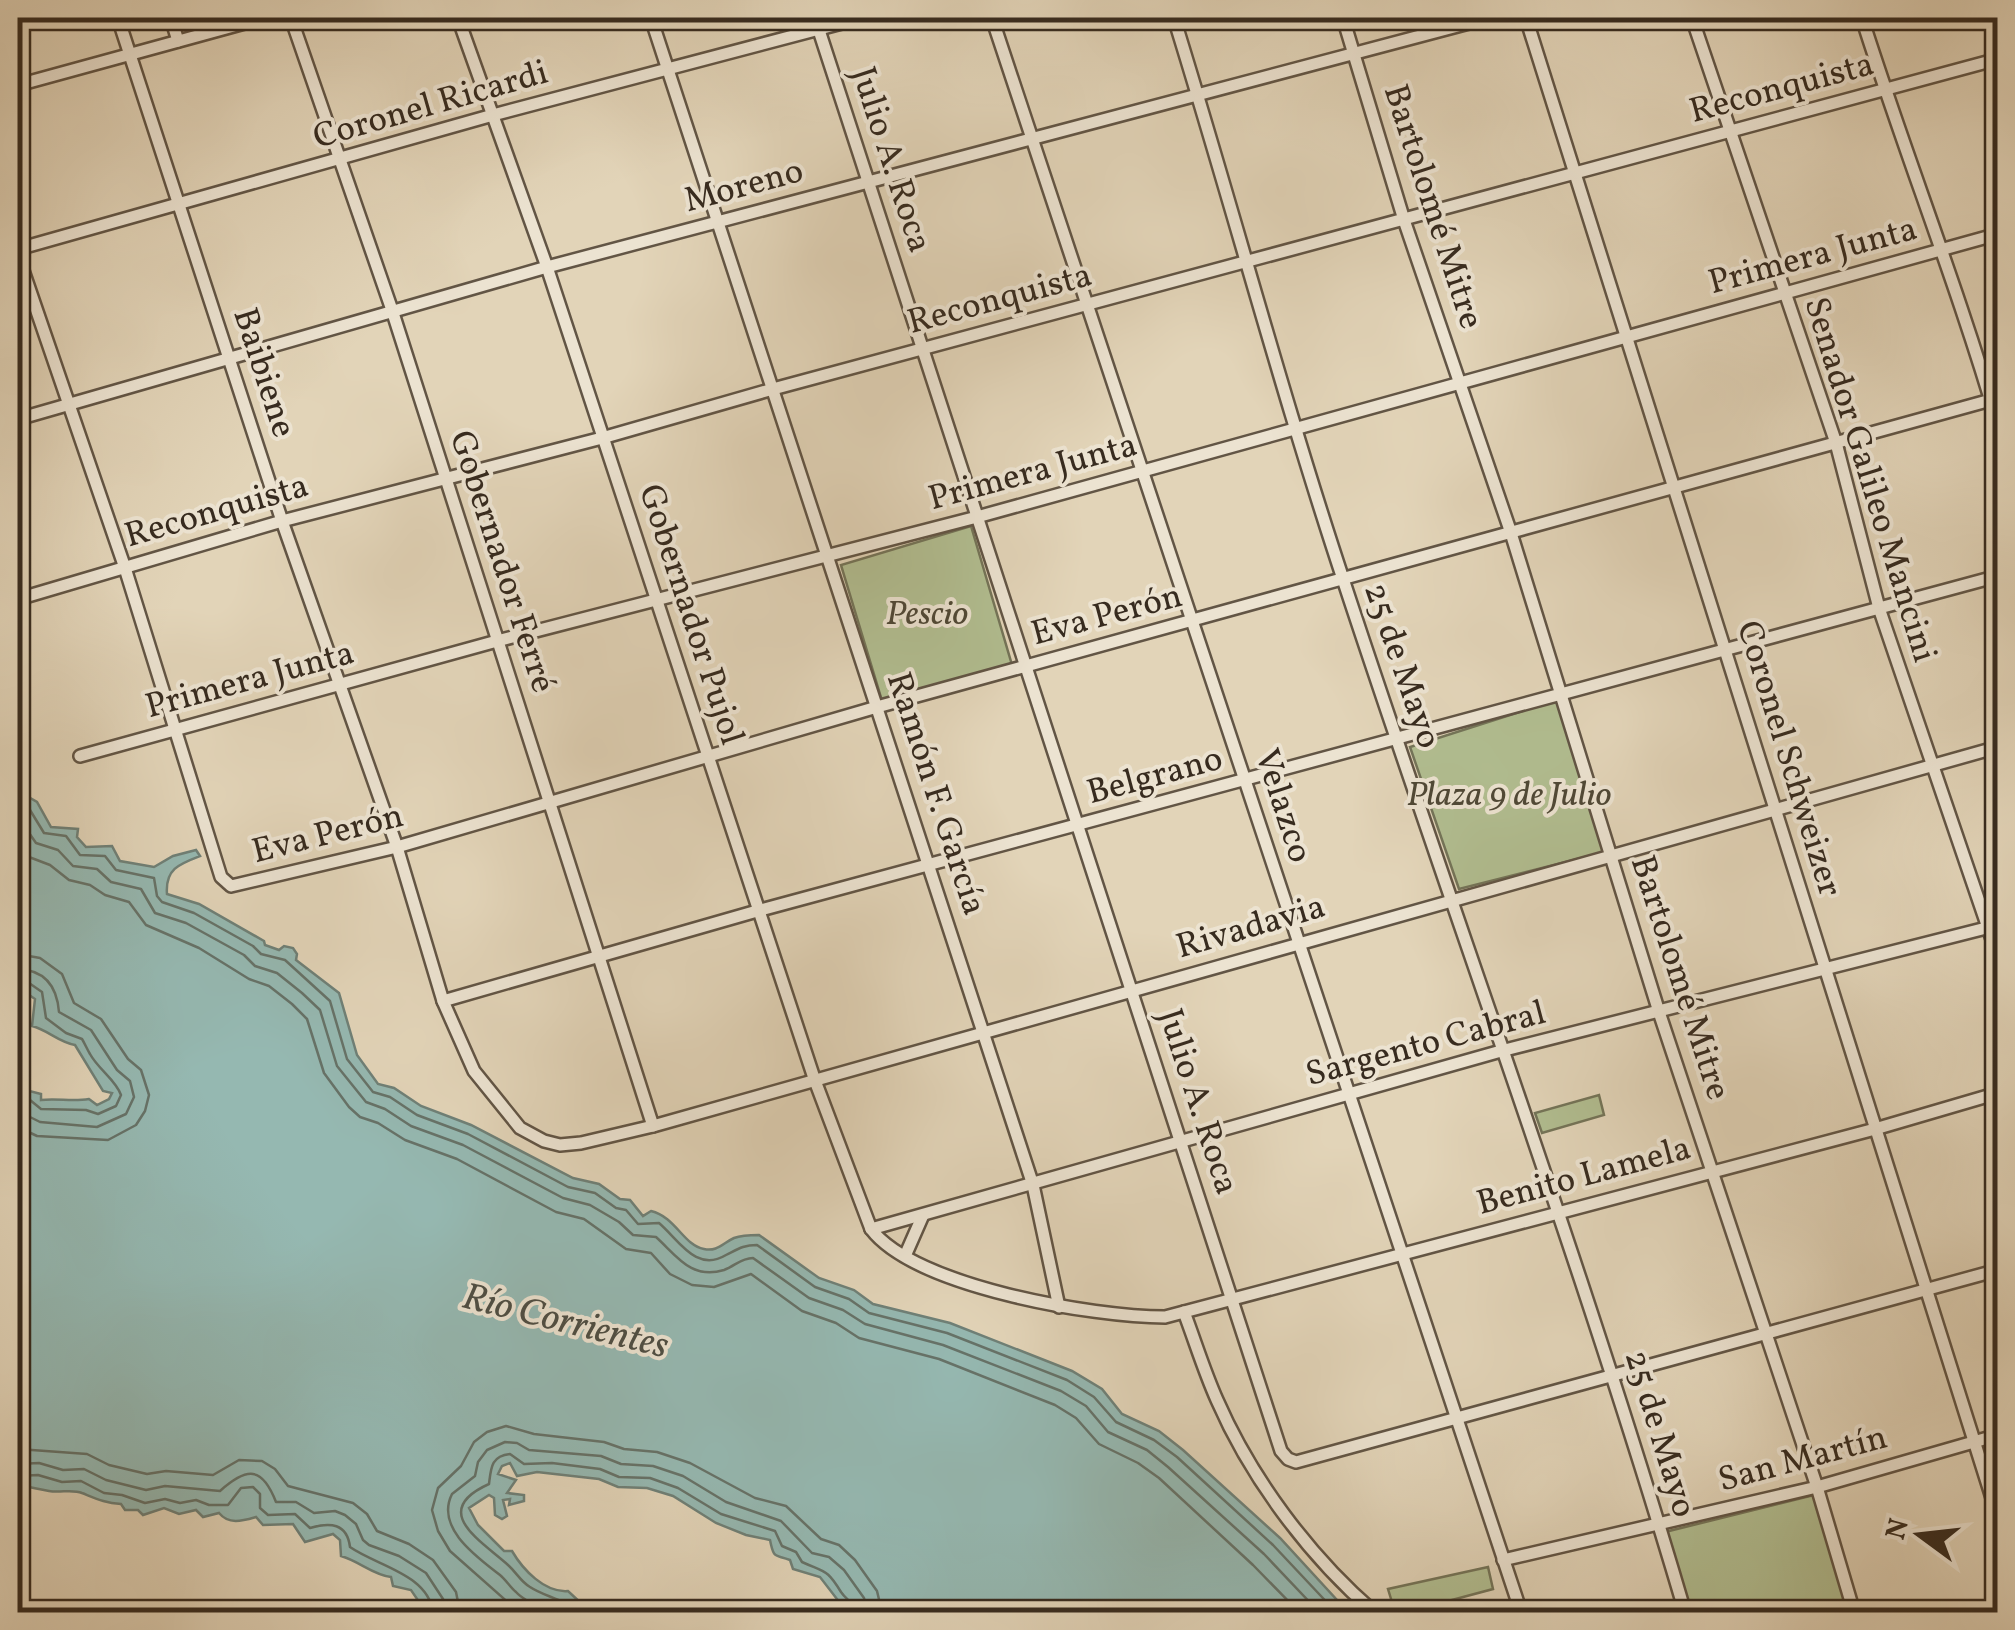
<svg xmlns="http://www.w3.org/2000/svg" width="2015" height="1630" font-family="Vollkorn,serif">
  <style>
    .green { fill: #b1bd90; stroke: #747458; stroke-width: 2.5 }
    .water { fill: #95b8b1; stroke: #6f8077; stroke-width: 2.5 }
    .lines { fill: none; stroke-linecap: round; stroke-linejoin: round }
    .shore { stroke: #667268; stroke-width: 2.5 }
    .street-casing { stroke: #625545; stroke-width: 16 }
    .street { stroke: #ece3d1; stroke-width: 11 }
    .labels { text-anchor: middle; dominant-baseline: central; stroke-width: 8; stroke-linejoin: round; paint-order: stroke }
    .street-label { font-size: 35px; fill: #372b1f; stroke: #ece3d1 }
    .park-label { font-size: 35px; font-style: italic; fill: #4f4836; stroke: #ece3d1 }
    .water-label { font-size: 38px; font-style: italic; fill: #4e4e44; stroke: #ece3d1 }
  </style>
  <rect width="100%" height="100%" fill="#e2d4b8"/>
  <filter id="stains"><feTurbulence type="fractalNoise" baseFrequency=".002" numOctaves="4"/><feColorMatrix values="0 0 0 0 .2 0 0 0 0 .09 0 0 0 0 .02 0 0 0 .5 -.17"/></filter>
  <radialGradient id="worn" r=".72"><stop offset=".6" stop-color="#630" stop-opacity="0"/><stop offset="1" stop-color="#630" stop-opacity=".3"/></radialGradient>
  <!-- green -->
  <g class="green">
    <polygon points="971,526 1012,665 883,704 841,565"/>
    <polygon points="1560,699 1605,852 1459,889 1410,747"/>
    <polygon points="1599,1095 1604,1115 1542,1133 1535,1113"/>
    <polygon points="1814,1495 1850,1612 1691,1612 1665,1532"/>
    <polygon points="1488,1567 1493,1589 1407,1612 1395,1612 1388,1589"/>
  </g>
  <!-- water -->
  <path class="water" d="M18,791L37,802L51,827L78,829L77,837L86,847L112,846L120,861L154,867L173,856L196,850L200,856C179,864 165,869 167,894L199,904L264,941L265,945L279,950L284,946L293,948L297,954L296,960L339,993L357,1055L378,1084L394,1088L421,1106L471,1125L573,1178L599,1184L620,1199L630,1200L643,1216L651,1211C676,1217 683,1245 704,1249C717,1252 723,1243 734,1238C742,1235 750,1235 759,1235L819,1278L854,1290L873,1304L950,1323L1072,1371L1102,1389L1122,1414L1159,1431L1183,1450L1280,1538L1348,1612H847L820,1577L793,1569L790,1560C775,1554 774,1560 770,1540L746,1535L716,1523L673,1496L647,1488L618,1487L599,1479L537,1472L517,1476L510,1463L502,1466L498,1474L516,1480L507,1493L524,1495V1501L509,1505L510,1499L503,1500L507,1516L502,1519L495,1515L494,1498L489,1495L469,1508L478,1525L504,1551H512C523,1570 545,1593 568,1591L583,1605L593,1607L595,1612H426L411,1590L393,1586L391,1577C373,1575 359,1561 341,1556L340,1540L333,1534L305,1542L293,1524L263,1525L256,1517C242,1521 229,1525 219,1513L203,1517L196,1510L179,1514L164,1508L143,1515L138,1510H125L121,1504C105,1503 97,1499 82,1493C73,1489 60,1493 49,1491C37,1489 31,1487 18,1485V1088L41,1094V1100C58,1098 72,1102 89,1099L97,1105L109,1099L112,1093L103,1091L75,1045C58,1042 48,1030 32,1026L35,999L25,992H18Z"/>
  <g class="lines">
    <!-- shore -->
    <g class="shore">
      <path d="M18,803L30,810L44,833L66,836L80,855L105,856L116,870L154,878L157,896L162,902L194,913L253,946L261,954L285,960L330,1001L347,1059L373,1092L390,1097L417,1115L468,1134L568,1187L595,1193L616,1208L626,1210L638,1224L659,1223C679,1240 696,1273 726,1255C738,1249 743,1245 757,1245L815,1287L849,1299L869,1313L947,1333L1067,1380L1094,1397L1116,1422L1154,1440L1177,1457L1273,1545L1336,1612"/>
      <path d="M18,817L36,843L58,850L73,866L97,869L111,882L141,889L155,913L186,923L244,955L255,966L277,973L302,993L320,1010L337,1066L366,1102L385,1109L411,1126L463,1145L563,1198L590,1205L619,1222L633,1235L656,1237C677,1256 691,1280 724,1270C735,1266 741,1258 753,1258L809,1298L843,1310L865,1324L943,1345L1061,1391L1086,1406L1108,1432L1147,1450L1168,1467L1264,1554L1319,1612"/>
      <polyline points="18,846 29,857 50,865 69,880 90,885 105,895 129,902 146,925 199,948 249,979 269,986 292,1004 307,1019 324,1073 349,1107 360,1117 378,1123 405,1140 457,1159 556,1212 584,1219 626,1249 651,1253 670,1274 692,1285 714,1287 751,1274 802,1311 836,1323 859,1338 939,1359 1055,1405 1076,1418 1099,1444 1138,1463 1159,1478 1253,1565 1299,1612"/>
      <polyline points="18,954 40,958 62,974 74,1003 101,1019 128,1059 141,1070 149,1095 145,1111 136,1125 108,1140 37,1136 18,1127"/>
      <path d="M18,969C45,970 57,987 59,1012L91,1030L117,1070L130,1081L134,1097L126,1114L97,1127L40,1122L18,1111"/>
      <path d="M18,982L29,983L42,992L46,1018L66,1033L82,1039C85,1044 87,1049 90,1054C98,1069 116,1080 121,1095L116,1106L98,1114L86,1110L41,1109L30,1100L18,1098"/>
      <polyline points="18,1449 87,1454 109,1465 147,1474 166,1471 213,1475 239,1460 262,1461 275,1469 288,1486 353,1503 367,1514 377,1531 409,1544 433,1560 456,1592 460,1612"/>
      <path d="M18,1464L39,1463L63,1470L84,1469L106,1480L146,1490L165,1486L220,1491C247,1467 262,1466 276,1502H296L314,1513L335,1511L345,1515L356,1524L363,1540L369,1545L399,1556L426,1573L443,1599L445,1612"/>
      <path d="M18,1476L38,1475L62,1482L81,1481L104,1493L122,1495L145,1503L165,1499L180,1503L196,1500L209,1505H228L241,1488L253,1487L260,1494V1508L268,1515L295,1514L310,1528C330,1522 347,1523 350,1547C377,1566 428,1574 433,1612"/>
      <polyline points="519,1612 450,1551 438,1531 432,1510 438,1488 461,1466 474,1442 487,1432 506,1426 534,1434 604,1442 624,1449 657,1452 690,1463 755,1498 786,1506 821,1539 839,1545 855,1560 877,1591 882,1612"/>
      <path d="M550,1612C539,1607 524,1601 516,1592C510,1587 506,1580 500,1575C477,1557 435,1528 452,1494L475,1476L478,1462L487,1450L505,1442L517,1443L529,1450L601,1456L621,1464L653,1466L683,1476L726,1502L781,1521L812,1553L829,1557L844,1570L864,1598L867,1612"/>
      <path d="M576,1612C565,1599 545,1597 530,1587C521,1582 516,1572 508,1565C480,1540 429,1511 489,1484C491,1468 491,1456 510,1454L524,1464L552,1463L600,1469L619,1477L650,1478L678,1488L721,1514L775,1531L782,1546L796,1552L802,1562C826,1573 827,1569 841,1592C847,1601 853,1601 855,1612"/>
    </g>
    <defs>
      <g id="street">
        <polyline points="118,18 282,521 397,847 443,1001 474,1071 520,1128 544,1141 560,1145 581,1143 653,1126 1998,747"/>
        <polyline points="171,18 178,41"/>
        <polyline points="291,18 392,310 653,1126"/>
        <path d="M458,18L547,267L814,1078L871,1229C915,1287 1094,1317 1165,1317L1875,1129L1998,1093"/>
        <polyline points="651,18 1033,1185 1059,1307"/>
        <polyline points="815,18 1281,1451 1288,1459 1296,1462 1998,1270"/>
        <polyline points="992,18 1521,1612"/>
        <path d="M1174,18C1232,205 1282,395 1344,582C1457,926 1583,1265 1685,1612"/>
        <polyline points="1343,18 1404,220 1511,533 1659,1012 1817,1487 1854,1612"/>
        <polyline points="1526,18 1998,1517"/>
        <polyline points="1692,18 1836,443 1879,608 1998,957"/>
        <path d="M1862,18C1905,154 1958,287 1998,425"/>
        <polyline points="18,85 263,18"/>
        <polyline points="18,249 493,115 861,18"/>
        <polyline points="18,256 125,568 221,877 231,886 397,847 877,707 1998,398"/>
        <polyline points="18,419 547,267 1488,18"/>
        <polyline points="18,599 282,521 602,438 773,389 1998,59"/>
        <polyline points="80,756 497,641 977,517 1998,234"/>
        <polyline points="443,1001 757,911 1998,576"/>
        <polyline points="871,1229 1501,1051 1998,925"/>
        <polyline points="905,1256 923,1215"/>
        <path d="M1184,1312C1195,1341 1204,1371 1217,1400C1251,1478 1309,1556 1374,1612"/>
        <polyline points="1503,1560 1817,1487 1998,1435"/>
        <polyline points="1977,1612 1998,1607"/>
      </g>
    </defs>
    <!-- street casing -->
    <use href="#street" class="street-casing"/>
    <!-- street -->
    <use href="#street" class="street"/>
  </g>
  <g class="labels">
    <!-- street labels -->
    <g class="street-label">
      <text transform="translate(1782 89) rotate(-15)">Reconquista</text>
      <text transform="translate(431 106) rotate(-16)">Coronel Ricardi</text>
      <text transform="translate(890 160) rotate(72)">Julio A. Roca</text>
      <text transform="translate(744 187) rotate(-15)">Moreno</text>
      <text transform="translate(1432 207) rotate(72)">Bartolomé Mitre</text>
      <text transform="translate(1813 257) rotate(-15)">Primera Junta</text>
      <text transform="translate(1000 300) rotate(-15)">Reconquista</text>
      <text transform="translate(263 373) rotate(72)">Baibiene</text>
      <text transform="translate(1033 473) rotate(-15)">Primera Junta</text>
      <text transform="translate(1869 480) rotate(73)">Senador Galileo Mancini</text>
      <text transform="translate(217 512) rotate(-16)">Reconquista</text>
      <text transform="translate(501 562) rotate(72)">Gobernador Ferré</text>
      <text transform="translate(690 615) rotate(72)">Gobernador Pujol</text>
      <text transform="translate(1107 616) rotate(-15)">Eva Perón</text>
      <text transform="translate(1401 666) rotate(71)">25 de Mayo</text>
      <text transform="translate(250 681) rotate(-15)">Primera Junta</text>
      <text transform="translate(1788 759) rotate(73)">Coronel Schweizer</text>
      <text transform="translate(1155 777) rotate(-15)">Belgrano</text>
      <text transform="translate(935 794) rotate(72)">Ramón F. García</text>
      <text transform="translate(1282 806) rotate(72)">Velazco</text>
      <text transform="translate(328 835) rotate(-14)">Eva Perón</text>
      <text transform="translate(1251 928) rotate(-16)">Rivadavia</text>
      <text transform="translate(1679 978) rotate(72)">Bartolomé Mitre</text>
      <text transform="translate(1426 1045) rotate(-15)">Sargento Cabral</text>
      <text transform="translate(1197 1102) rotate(72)">Julio A. Roca</text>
      <text transform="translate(1584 1177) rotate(-15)">Benito Lamela</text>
      <text transform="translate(1659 1434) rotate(73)">25 de Mayo</text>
      <text transform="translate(1803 1460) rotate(-15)">San Martín</text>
    </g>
    <!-- park labels -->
    <g class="park-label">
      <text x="927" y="615">Pescio</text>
      <text x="1509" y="796">Plaza 9 de Julio</text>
    </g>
    <!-- water labels -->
    <g class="water-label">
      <text transform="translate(565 1323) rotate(14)">Río Corrientes</text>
    </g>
  </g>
  <!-- margin -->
  <rect width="2015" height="1630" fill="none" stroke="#e2d4b8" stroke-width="60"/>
  <rect x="20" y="20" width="1975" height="1590" fill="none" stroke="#372b1f" stroke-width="5"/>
  <rect x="30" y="30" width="1955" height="1570" fill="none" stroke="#372b1f" stroke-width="2.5"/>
  <!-- north arrow -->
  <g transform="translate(1920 1535) rotate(285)" stroke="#ece3d1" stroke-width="8" paint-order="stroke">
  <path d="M0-8L18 38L0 25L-18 38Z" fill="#372b1f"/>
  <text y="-15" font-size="28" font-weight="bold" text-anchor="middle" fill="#372b1f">N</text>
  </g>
  <rect width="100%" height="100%" filter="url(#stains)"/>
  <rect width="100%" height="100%" fill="url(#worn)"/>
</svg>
